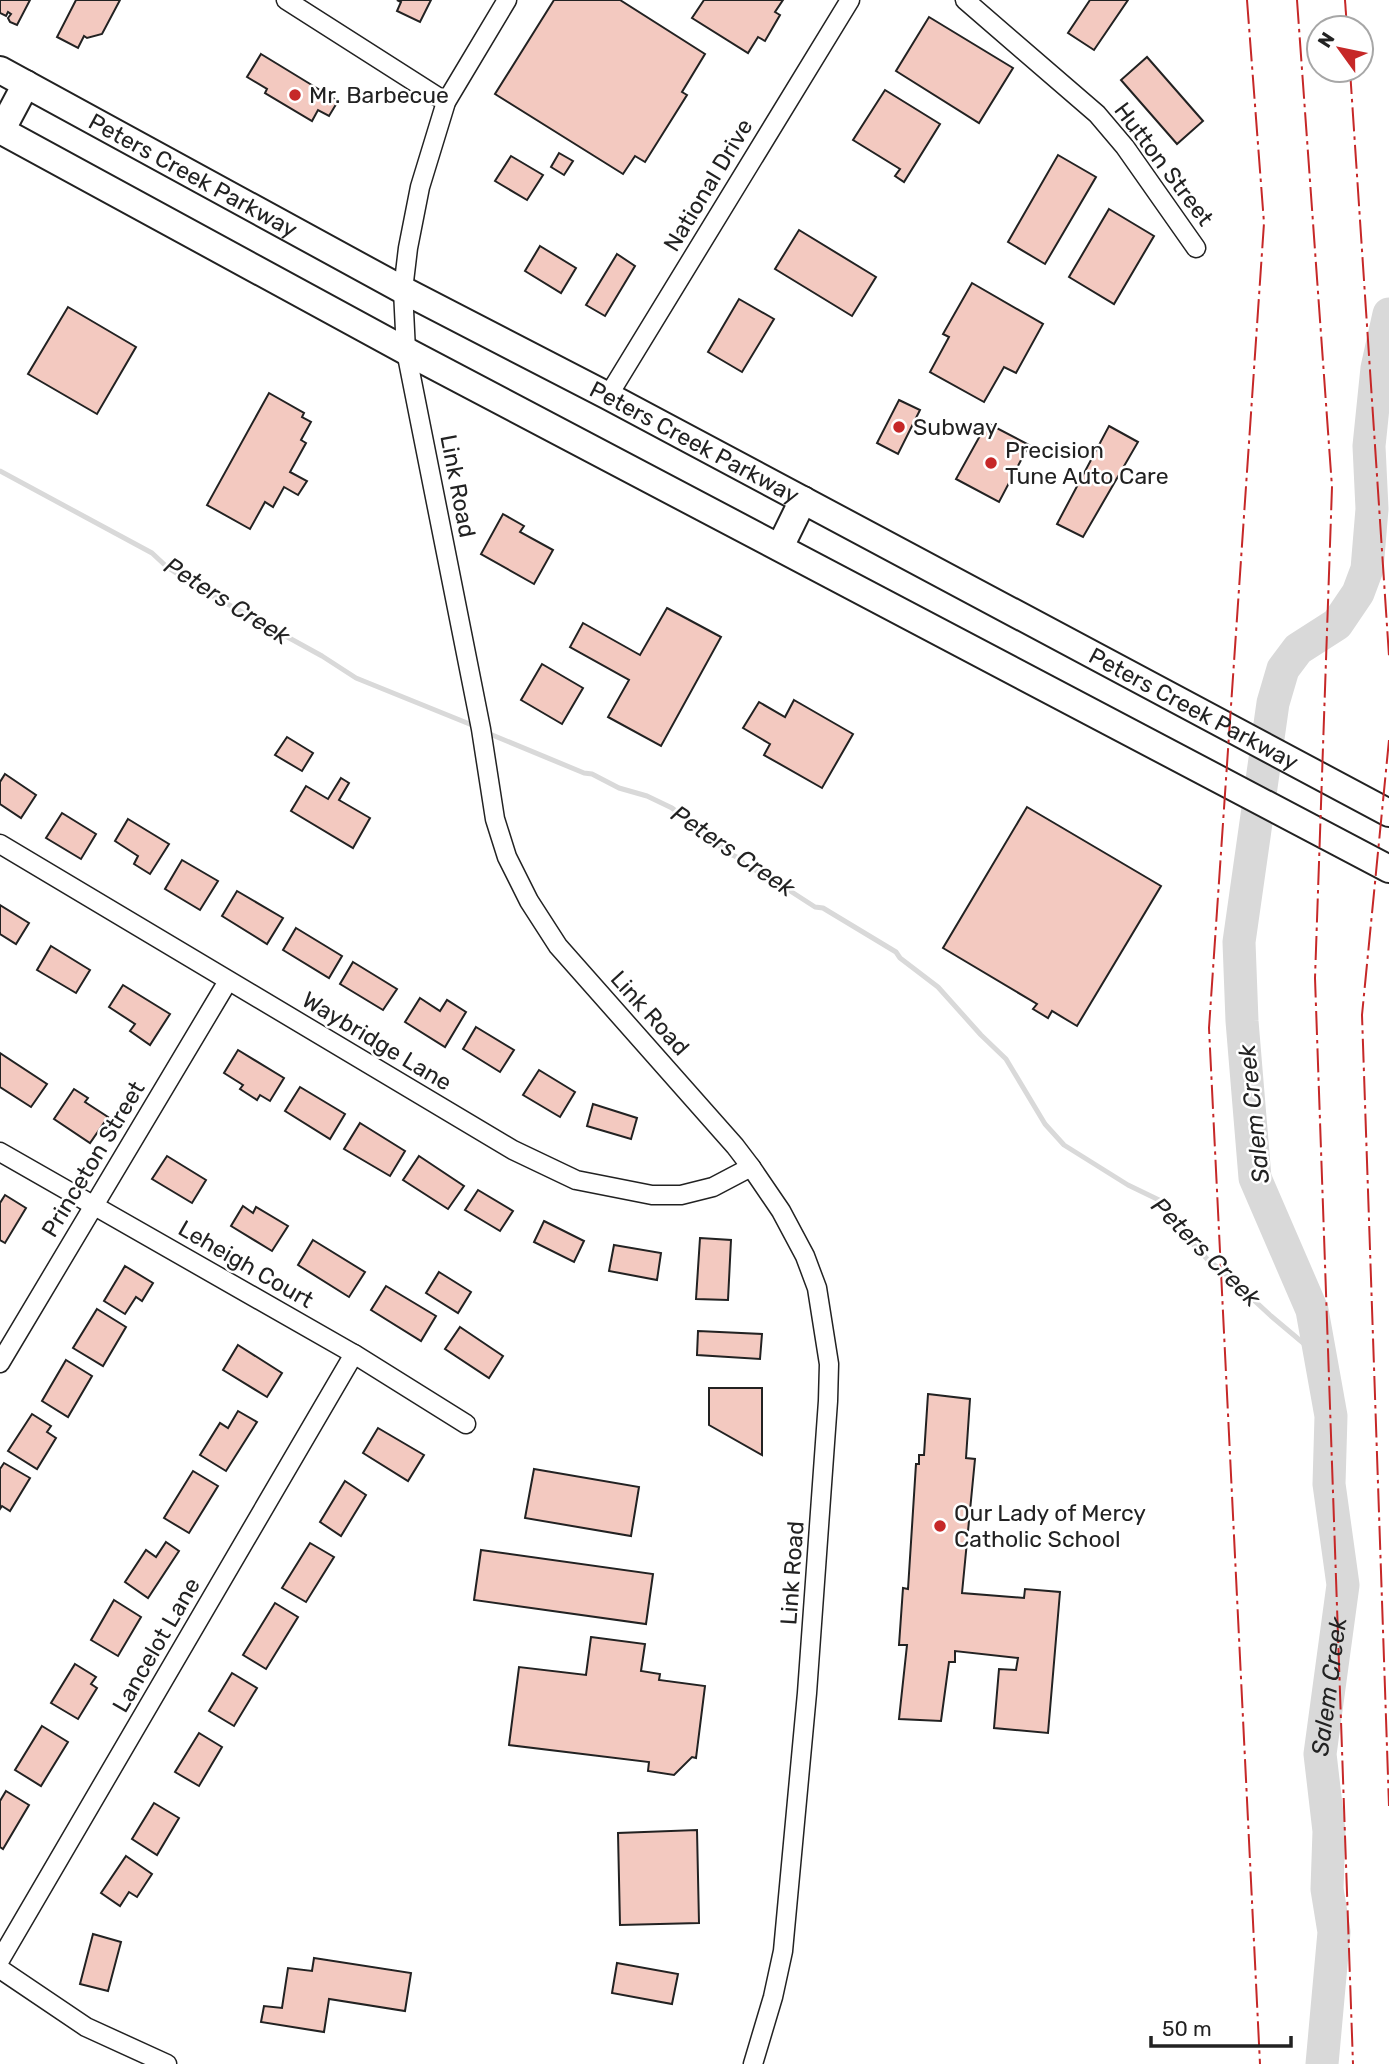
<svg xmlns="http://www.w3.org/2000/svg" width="1389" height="2064" font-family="Rubik,sans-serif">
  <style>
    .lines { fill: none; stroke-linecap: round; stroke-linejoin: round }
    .stream { stroke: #d9d9d9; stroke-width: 5 }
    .river { stroke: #d9d9d9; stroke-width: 33 }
    .building { fill: #f3c9c0; stroke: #222; stroke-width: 2 }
    .minor-casing { stroke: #222; stroke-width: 21 }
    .primary-casing { stroke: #222; stroke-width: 30 }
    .minor { stroke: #fff; stroke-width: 18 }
    .primary { stroke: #fff; stroke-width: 26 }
    .power { stroke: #c62828; stroke-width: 2; stroke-dasharray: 24 5 3.5 5; stroke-linecap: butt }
    .poi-dot { fill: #c62828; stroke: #fff; stroke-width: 2.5 }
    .labels { text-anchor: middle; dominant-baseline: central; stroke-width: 5; stroke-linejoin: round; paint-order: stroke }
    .poi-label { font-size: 23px; fill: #222; stroke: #fff; text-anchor: start }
    .street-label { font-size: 23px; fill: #222; stroke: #fff }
    .water-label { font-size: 24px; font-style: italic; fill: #222; stroke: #fff }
  </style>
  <rect width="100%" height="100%" fill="#fff"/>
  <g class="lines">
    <!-- stream -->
    <g class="stream">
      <polyline points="0,471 152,553 167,567 202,590 322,656 356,678 477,727"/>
      <polyline points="485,732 584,773 592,774 619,788 647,796 672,808 730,854 741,859 744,865 764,874 815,907 823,908 896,952 900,958 938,987 981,1035 1006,1059 1045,1124 1064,1145 1128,1185 1159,1200 1176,1224 1182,1228 1190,1241 1209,1261 1220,1269 1271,1316 1321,1358"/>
    </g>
    <!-- river -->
    <path class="river" id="s1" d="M1322,2064L1334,1932L1327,1889L1329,1831L1320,1754L1343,1585L1329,1484L1331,1416L1312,1310L1255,1178L1242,1021L1239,942L1273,703L1283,669L1298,649L1337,624L1358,593L1367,569L1372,509L1369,446L1377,368L1389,314"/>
  </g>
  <!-- building -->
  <g class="building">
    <polygon points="0,0 30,0 17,25 10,22 8,18 11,14 8,12 6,16 0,13"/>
    <polygon points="76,0 120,0 102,34 87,38 84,36 78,48 57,37"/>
    <polygon points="397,0 431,0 420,22 397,11 401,2"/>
    <polygon points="554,0 620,0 705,54 682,92 687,95 645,162 635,156 623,174 495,94"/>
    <polygon points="704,0 783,0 775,12 780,15 765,41 758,37 748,53 692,18"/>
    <polygon points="1090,0 1128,0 1094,50 1068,33"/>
    <polygon points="929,17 1013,68 979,123 896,71"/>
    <polygon points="261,54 338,101 329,116 318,110 312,121 265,93 267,89 247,77"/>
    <polygon points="1147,57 1203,121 1177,144 1121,80"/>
    <polygon points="885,90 940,124 904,182 895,176 900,169 853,140"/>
    <polygon points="559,153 573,161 564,175 551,167"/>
    <polygon points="1058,155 1096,177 1045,264 1008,242"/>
    <polygon points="511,156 543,175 527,200 495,181"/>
    <polygon points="1109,209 1154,236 1114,304 1069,277"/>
    <polygon points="799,230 876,277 852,316 775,269"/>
    <polygon points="540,246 576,268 561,293 525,271"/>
    <polygon points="617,254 635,266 605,316 586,305"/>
    <polygon points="972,283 1043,324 1016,373 1004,367 984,402 930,372 949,337 943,334"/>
    <polygon points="739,299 774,319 742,372 708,352"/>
    <polygon points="68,307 136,347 97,414 28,374"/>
    <polygon points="269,393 304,413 302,417 311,422 301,440 306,443 290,472 307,481 298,495 284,487 273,507 265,502 250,529 207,505"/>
    <polygon points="899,400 920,410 898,454 877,443"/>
    <polygon points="987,423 1029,445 999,502 956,479"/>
    <polygon points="1109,426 1138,442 1083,537 1057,524"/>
    <polygon points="503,514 524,526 520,532 553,550 534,584 481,554"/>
    <polygon points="667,608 721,637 661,746 608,717 629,680 570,647 583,623 640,655"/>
    <polygon points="542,664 583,688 562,724 521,700"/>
    <polygon points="794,700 853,734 822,788 764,755 770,744 743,728 759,702 785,717"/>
    <polygon points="287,737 313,753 302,771 275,755"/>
    <polygon points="5,774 36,795 21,818 0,804 0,782"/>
    <polygon points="341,778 349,783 339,800 370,818 353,848 291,811 306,786 328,799"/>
    <polygon points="1027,807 1161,886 1077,1026 1052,1011 1048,1018 1033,1009 1037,1004 943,948"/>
    <polygon points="62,813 96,834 81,859 46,838"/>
    <polygon points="128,819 169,844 150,874 134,864 138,856 115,841"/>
    <polygon points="182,860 218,881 200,910 165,889"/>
    <polygon points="237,891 283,918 267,944 222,916"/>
    <polygon points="0,905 29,923 16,944 0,934"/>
    <polygon points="296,928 342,956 329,978 283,950"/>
    <polygon points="51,946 90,970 76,993 37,970"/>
    <polygon points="353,962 397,989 383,1010 340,984"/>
    <polygon points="123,985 170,1014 150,1045 130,1031 135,1024 109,1007"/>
    <polygon points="420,998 440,1011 447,1000 466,1012 445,1047 405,1022"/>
    <polygon points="476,1027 514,1050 500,1072 463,1049"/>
    <polygon points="238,1050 284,1078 270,1101 260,1095 257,1100 240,1089 243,1085 224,1073"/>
    <polygon points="0,1053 47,1084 31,1107 0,1087"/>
    <polygon points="539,1070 575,1092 560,1117 523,1095"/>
    <polygon points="300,1087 345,1114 330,1139 285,1111"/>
    <polygon points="74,1089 88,1098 85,1102 108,1117 90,1143 54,1119"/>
    <polygon points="593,1104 637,1118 631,1139 587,1126"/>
    <polygon points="360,1123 405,1151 390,1176 344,1149"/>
    <polygon points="167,1156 206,1180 192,1203 152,1179"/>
    <polygon points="419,1156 464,1186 448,1209 403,1180"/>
    <polygon points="478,1190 513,1211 500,1231 465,1210"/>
    <polygon points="5,1195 26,1208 5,1243 0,1240 0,1203"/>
    <polygon points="243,1206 253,1213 256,1207 288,1226 272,1251 231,1226"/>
    <polygon points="544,1221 584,1241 574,1262 534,1242"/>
    <polygon points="700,1238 731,1240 728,1300 696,1299"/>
    <polygon points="313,1240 365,1272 349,1297 298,1265"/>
    <polygon points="614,1245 661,1253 657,1280 609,1271"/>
    <polygon points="125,1266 153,1283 142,1301 136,1297 125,1314 104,1301"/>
    <polygon points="439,1272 471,1292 458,1313 426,1293"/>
    <polygon points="386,1286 436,1316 421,1341 371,1310"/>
    <polygon points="97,1309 126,1327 103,1366 73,1348"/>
    <polygon points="460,1327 503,1356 489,1378 445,1349"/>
    <polygon points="698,1331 762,1334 760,1359 697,1355"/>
    <polygon points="238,1345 282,1373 267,1397 223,1370"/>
    <polygon points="66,1360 92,1376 68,1417 42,1401"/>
    <polygon points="709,1388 762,1388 762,1455 709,1425"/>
    <polygon points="928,1394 970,1399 966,1458 975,1459 962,1593 1024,1598 1025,1589 1060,1592 1048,1733 994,1728 999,1669 1016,1670 1018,1658 955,1651 955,1662 949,1662 941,1721 899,1719 907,1645 899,1645 903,1588 908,1589 916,1464 919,1464 919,1455 924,1455"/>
    <polygon points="238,1411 257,1422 226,1471 200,1455 220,1423 228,1428"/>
    <polygon points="32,1414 51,1426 47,1432 56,1438 37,1469 8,1451"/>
    <polygon points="378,1428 424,1455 408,1481 363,1453"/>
    <polygon points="4,1463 30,1478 10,1511 2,1506 0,1509 0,1469"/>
    <polygon points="534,1469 639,1487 631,1536 525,1518"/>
    <polygon points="193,1471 218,1486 189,1533 164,1518"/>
    <polygon points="345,1481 366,1495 341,1536 320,1522"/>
    <polygon points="166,1542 179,1551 148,1598 125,1582 146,1550 156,1557"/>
    <polygon points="310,1543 334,1557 306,1602 282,1588"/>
    <polygon points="481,1550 653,1574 646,1624 474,1600"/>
    <polygon points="114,1600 141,1617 118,1656 91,1640"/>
    <polygon points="275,1603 298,1617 266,1669 243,1655"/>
    <polygon points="591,1637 645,1644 641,1671 660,1674 659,1680 705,1686 696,1758 692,1757 674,1775 648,1771 649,1762 509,1745 519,1667 586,1675"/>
    <polygon points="75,1664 96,1677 91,1684 97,1688 78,1719 51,1703"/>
    <polygon points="232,1673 257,1688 234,1726 209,1711"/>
    <polygon points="42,1726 68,1742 41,1786 15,1770"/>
    <polygon points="199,1733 222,1747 199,1786 175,1772"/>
    <polygon points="6,1791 29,1805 3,1849 0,1847 0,1801"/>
    <polygon points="154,1803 179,1818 157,1855 132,1839"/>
    <polygon points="697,1830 699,1923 620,1925 618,1833"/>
    <polygon points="126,1856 152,1874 137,1897 129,1892 120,1906 101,1893"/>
    <polygon points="93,1934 121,1942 108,1991 80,1984"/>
    <polygon points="314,1958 411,1973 405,2011 329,1999 324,2032 261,2022 264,2006 282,2008 288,1968 312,1971"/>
    <polygon points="617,1963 678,1974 672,2004 612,1993"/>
  </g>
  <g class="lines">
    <defs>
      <g id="minor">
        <polyline points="286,0 446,102"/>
        <polyline points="507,0 446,102 420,187 408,248 403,290 406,351 481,729 495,819 507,857 529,901 558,946 735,1146 751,1167 781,1211 805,1256 817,1288 829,1364 828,1401 807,1693 783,1951 773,1997 753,2064"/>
        <polyline points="965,0 1097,114 1125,147 1196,248"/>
        <polyline points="608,396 850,0"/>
        <polyline points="0,844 513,1150 576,1180 652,1195 681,1195 713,1187 751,1167"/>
        <polyline points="0,1152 354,1354 466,1424"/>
        <polyline points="0,1363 228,981"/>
        <polyline points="0,1960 354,1354"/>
        <polyline points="0,1969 86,2027 167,2064"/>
      </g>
      <g id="primary">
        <path id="s2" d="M0,70L403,290L608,396L1389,813"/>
        <polyline points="0,130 406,351 1389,869"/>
        <polyline points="1,131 26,84"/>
        <polyline points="780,547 803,500"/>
      </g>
    </defs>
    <!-- minor casing -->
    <use href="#minor" class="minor-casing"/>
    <!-- primary casing -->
    <use href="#primary" class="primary-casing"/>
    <!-- minor -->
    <use href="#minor" class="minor"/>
    <!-- primary -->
    <use href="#primary" class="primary"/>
    <!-- power -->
    <g class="power">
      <polyline points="1247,0 1264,223 1209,1028 1260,2064"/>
      <polyline points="1297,0 1332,487 1315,978 1353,2064"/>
      <polyline points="1345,0 1347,28"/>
      <polyline points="1350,70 1389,656"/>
      <polyline points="1389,740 1362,1015 1389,1806"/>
    </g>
  </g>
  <!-- markers -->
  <g class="poi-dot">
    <circle cx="295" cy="95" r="7"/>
    <circle cx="899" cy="427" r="7"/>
    <circle cx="991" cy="463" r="7"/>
    <circle cx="940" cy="1526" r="7"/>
  </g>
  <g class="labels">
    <!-- poi labels -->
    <g class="poi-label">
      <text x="309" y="95">Mr. Barbecue</text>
      <text x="913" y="427">Subway</text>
      <text x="1005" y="450">Precision<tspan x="1005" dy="26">Tune Auto Care</tspan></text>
      <text x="954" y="1513">Our Lady of Mercy<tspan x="954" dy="26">Catholic School</tspan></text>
    </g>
    <!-- street labels -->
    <g class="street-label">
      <text transform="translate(1164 164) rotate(53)">Hutton Street</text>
      <text stroke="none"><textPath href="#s2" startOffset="220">Peters Creek Parkway</textPath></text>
      <text transform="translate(708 185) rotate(-59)">National Drive</text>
      <text stroke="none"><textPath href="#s2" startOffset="788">Peters Creek Parkway</textPath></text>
      <text transform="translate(458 486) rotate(79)">Link Road</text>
      <text stroke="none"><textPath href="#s2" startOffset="1354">Peters Creek Parkway</textPath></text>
      <text transform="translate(650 1013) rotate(48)">Link Road</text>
      <text transform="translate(377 1041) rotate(31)">Waybridge Lane</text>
      <text transform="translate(93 1159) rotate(-59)">Princeton Street</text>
      <text transform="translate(246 1264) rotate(30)">Leheigh Court</text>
      <text transform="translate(792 1573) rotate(-86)">Link Road</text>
      <text transform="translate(156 1645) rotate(-60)">Lancelot Lane</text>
    </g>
    <!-- water labels -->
    <g class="water-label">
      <text transform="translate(227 601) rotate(32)">Peters Creek</text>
      <text transform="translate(733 851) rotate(34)">Peters Creek</text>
      <text transform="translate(1254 1114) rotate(-96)">Salem Creek</text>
      <text transform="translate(1206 1252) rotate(45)">Peters Creek</text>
      <text stroke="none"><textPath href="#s1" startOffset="380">Salem Creek</textPath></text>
    </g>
  </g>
  <!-- north arrow -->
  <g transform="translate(1340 49) rotate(303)"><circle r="33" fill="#ffffff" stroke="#a7a7a7" stroke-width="2"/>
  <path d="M0-5L12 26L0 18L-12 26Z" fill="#c62828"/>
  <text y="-10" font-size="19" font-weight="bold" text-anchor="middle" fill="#222222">N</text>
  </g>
  <!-- scale -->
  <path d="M1151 2036v10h140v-10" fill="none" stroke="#222222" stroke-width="3.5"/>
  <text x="1162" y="2036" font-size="21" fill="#222222" stroke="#ffffff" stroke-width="5" paint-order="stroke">50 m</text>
</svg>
